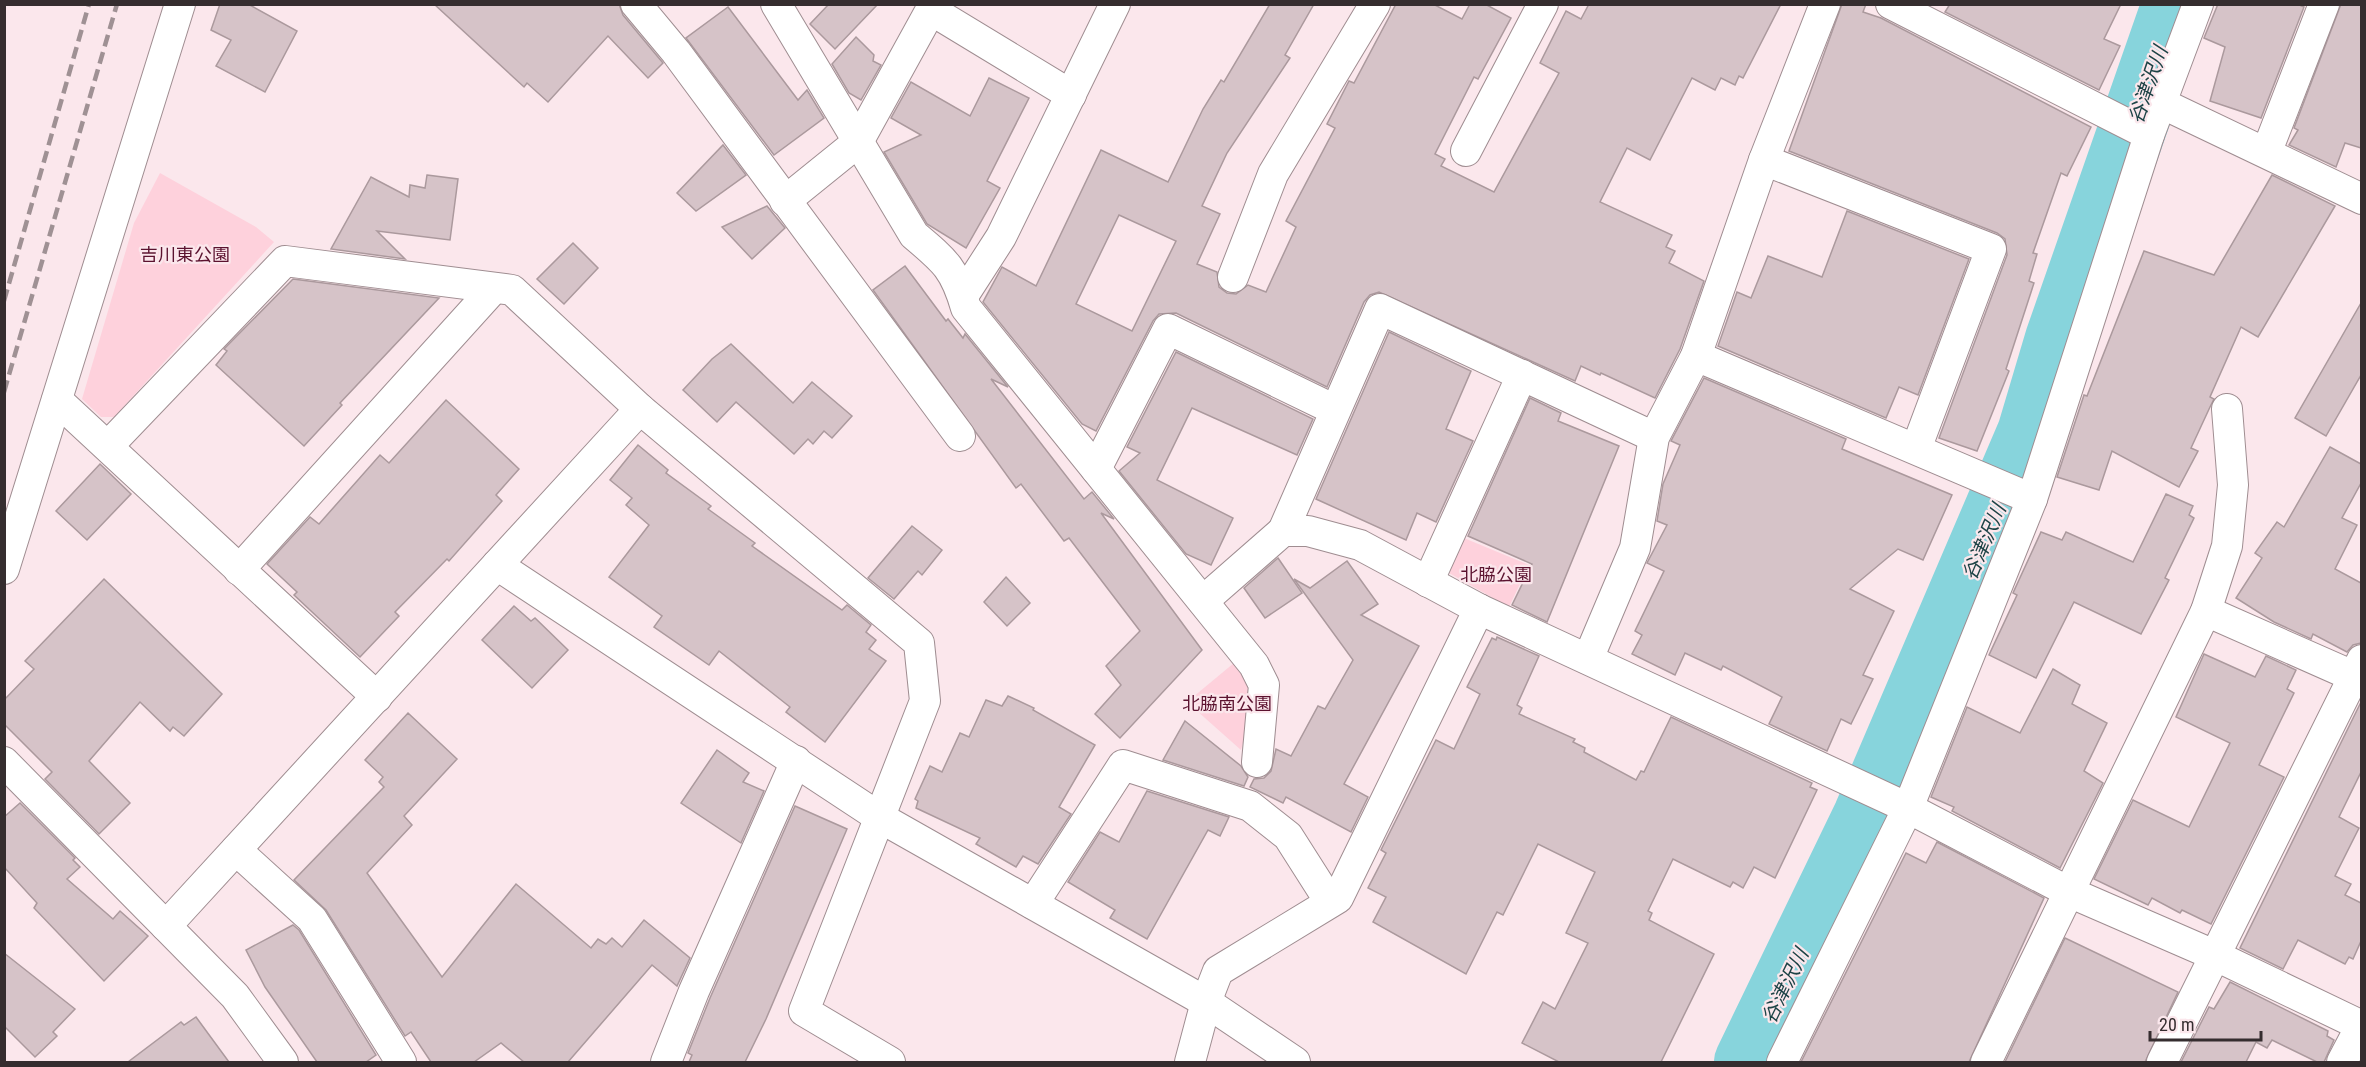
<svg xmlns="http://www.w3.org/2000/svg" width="2366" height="1067" font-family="'Roboto Condensed','Noto Sans JP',sans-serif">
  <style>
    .green { fill: #fed1dc }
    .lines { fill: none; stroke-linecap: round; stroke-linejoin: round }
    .river { stroke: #87d4dc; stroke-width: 68 }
    .building { fill: #d6c3c8; stroke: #ab999d; stroke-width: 1.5; fill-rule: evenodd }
    .street-casing { stroke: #9f8d91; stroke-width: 32 }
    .street { stroke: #fff; stroke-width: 30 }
    .rail { stroke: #9f9194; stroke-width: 4.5; stroke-dasharray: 12 6; stroke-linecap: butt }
    .labels { text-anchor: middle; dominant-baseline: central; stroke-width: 4.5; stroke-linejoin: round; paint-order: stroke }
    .park-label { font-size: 18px; fill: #5b122f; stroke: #fbe7ec }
    .water-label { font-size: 20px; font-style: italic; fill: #1d4346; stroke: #fbe7ec }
  </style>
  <rect width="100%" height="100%" fill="#fbe7ec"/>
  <!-- green -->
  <g class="green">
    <polygon points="160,173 256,227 274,242 114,417 101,417 82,399 134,223"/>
    <polygon points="1459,536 1529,565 1509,607 1449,573 1446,563"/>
    <polygon points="1234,663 1251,682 1255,699 1241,750 1187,702"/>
  </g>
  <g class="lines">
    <!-- river -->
    <polyline class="river" points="1748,1062 1867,816 2031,433 2059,339 2176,4"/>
  </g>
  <!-- building -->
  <g class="building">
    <polygon points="220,4 248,4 297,31 265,92 216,66 231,40 211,30"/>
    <polygon points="434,4 619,4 623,15 663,63 648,78 608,36 548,102 527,83 524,87"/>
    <polygon points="829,4 878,4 835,49 810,24"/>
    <path d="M1270,4H1314L1285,55L1290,58L1227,153L1202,206L1220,214L1197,264L1217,272L1219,287L1227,293L1236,294L1248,285L1266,292L1296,227L1286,221L1335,128L1327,124L1349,81L1354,83L1396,4H1433L1462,19L1470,4H1485L1511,18L1478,79L1474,77L1435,154L1445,159L1441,166L1494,192L1559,73L1540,63L1566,11L1581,19L1589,4H1781L1743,78L1739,76L1735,85L1721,78L1715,90L1692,78L1650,160L1627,148L1600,202L1672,235L1666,247L1675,251L1669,263L1704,281L1680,349L1655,398L1601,373L1600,375L1581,366L1575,381L1379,292L1370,295L1364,302L1327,387L1176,313L1159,314L1153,321L1096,431L1082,424L983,302L1002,267L1036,286L1101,150L1168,182L1203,109L1221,80L1224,82ZM1119,215L1176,241L1132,331L1076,304Z"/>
    <polygon points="1842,4 1866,4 1863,12 1881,18 2091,127 2067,176 2061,173 2033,253 2037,254 2029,281 2034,283 2006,369 2009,371 1977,451 1939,438 2007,255 2005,239 1997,233 1789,151"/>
    <polygon points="1950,4 2121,4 2104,39 2120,46 2099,90 1945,12"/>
    <polygon points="2218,4 2297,4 2304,7 2261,118 2210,101 2225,47 2204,38"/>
    <polygon points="2341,4 2361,4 2361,148 2345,143 2336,167 2289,145 2298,130 2294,128"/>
    <polygon points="728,7 798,100 807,90 824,118 774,155 686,38"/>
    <polygon points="856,37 874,55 873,61 881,65 861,100 849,93 832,64"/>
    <polygon points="989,78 1029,98 987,181 1000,188 966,248 927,224 884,152 921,135 891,118 911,82 970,116"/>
    <polygon points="723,145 746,175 696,211 677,193"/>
    <polygon points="427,175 458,179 450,240 377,231 405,259 331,249 371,177 409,197 410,185 425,188"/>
    <polygon points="2272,175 2335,206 2258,337 2241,327 2210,397 2214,399 2210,407 2191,448 2198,451 2179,487 2112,451 2099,490 2057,477 2084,395 2087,396 2144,251 2214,275"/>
    <polygon points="767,206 785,228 752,259 722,227"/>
    <polygon points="1847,211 1969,259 1918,395 1899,387 1886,418 1718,346 1737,292 1751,298 1768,256 1822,277"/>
    <polygon points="573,243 598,268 564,304 537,279"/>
    <polygon points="905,266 946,321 948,319 963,338 965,334 1008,387 991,379 1084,499 1092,492 1114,519 1101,513 1202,650 1120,738 1095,714 1121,685 1106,666 1140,631 1069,538 1064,541 1021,484 1016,488 873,290"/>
    <polygon points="293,279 439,298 340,403 342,405 304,446 216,365 227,351 224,349"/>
    <polygon points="2361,303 2361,375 2326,436 2295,418"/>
    <polygon points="1389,332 1471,371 1446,429 1473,441 1436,522 1417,513 1406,540 1316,499"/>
    <polygon points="731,344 793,403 812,382 852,416 832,438 824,431 813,444 808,439 794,454 736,402 717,422 683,390 712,359"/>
    <polygon points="1176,352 1313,419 1297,455 1192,408 1157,480 1233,518 1211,565 1186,554 1119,471 1140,453 1127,447"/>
    <polygon points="1704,378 1846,439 1842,449 1952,495 1923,560 1898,549 1850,589 1894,611 1863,675 1873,679 1851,724 1841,719 1827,751 1769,724 1782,697 1723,666 1721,670 1685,653 1675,675 1632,654 1642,635 1635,631 1664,571 1647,563 1667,525 1657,521 1663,484 1680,445 1671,441"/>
    <polygon points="1530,398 1561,413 1558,421 1619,446 1547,622 1512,605 1532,564 1468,536"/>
    <polygon points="446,400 519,469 496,495 502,501 449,561 447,559 395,612 399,616 360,657 294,595 297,592 267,564 310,517 319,524 380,455 389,463"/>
    <polygon points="638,445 668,470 666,473 711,506 708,509 755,543 752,546 842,610 847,605 871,625 866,632 876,640 869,649 886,661 825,742 786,712 790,707 719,651 709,665 654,627 662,616 609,577 649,525 626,505 632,498 610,480"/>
    <polygon points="2330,447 2361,464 2361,483 2342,518 2357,525 2335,569 2361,583 2361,643 2353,645 2347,652 2313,634 2311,639 2274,622 2236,598 2262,558 2255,553 2277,522 2284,527"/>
    <polygon points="100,464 131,494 87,540 56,511"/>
    <polygon points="2166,494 2193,506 2189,515 2194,518 2165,578 2169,580 2141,634 2074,602 2036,678 1989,655 2017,595 2013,593 2041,532 2062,540 2066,532 2133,562"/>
    <polygon points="912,526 942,550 922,575 918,571 894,599 868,578"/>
    <polygon points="1278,558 1302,593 1265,618 1244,588"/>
    <polygon points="1347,561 1378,604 1361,615 1419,646 1344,784 1368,797 1351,832 1286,797 1283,803 1250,787 1254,779 1264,778 1271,771 1276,749 1291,756 1318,706 1325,709 1353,660 1294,579 1310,588"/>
    <polygon points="1006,577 1030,603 1007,626 984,602"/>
    <polygon points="104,579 222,694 184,736 173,727 170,731 140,702 89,761 130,803 99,834 45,779 52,772 4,724 4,700 34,669 25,661"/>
    <polygon points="514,606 531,621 535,618 568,650 532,688 482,640"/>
    <polygon points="1497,637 1539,656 1517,705 1522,708 1519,714 1575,739 1573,742 1585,748 1584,752 1636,780 1641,771 1644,772 1671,717 1812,783 1810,787 1817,790 1775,878 1754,867 1743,888 1733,882 1730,887 1673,859 1648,911 1652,913 1649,920 1714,954 1661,1062 1559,1062 1522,1043 1543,1002 1555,1009 1588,943 1566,933 1595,872 1538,844 1503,915 1497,912 1466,974 1373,922 1386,897 1368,888 1386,853 1381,850 1436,740 1454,749 1480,694 1467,687 1492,638 1496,640"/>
    <polygon points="2204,654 2255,677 2266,656 2296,670 2287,689 2294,693 2259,765 2284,777 2211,924 2182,910 2180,913 2152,898 2148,905 2094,879 2133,800 2189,827 2230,743 2176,717"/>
    <polygon points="2053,669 2080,685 2072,704 2107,723 2084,771 2103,783 2060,868 1952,811 1954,807 1931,797 1967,707 2020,733"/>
    <polygon points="1008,696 1034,708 1033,710 1095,745 1059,807 1071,814 1038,864 1023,856 1016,867 976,844 980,838 916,808 918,801 915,799 930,766 942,772 960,733 969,737 986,700 1002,706"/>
    <polygon points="2361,702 2361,772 2339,817 2359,828 2335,876 2351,884 2345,895 2361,903 2361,941 2353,959 2349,957 2345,964 2298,940 2283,969 2240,948"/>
    <polygon points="408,713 457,759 404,816 412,825 367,873 442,977 516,884 591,948 598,939 606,944 612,938 622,947 644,920 690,958 677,986 652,965 568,1062 524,1062 501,1043 474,1062 431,1062 411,1032 405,1036 326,910 294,880 384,787 379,782 383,777 365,760"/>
    <polygon points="1185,721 1241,766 1248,777 1244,786 1163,760"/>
    <polygon points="717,750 749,773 743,782 764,791 741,843 681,803"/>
    <polygon points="1147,791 1229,817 1220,836 1208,830 1147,939 1110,918 1115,910 1068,882 1100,832 1119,842"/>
    <polygon points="20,803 75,858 73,860 80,867 67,879 113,919 120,911 148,936 104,981 34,908 37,903 4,867 4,817"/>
    <polygon points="795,806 847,829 766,1019 745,1062 689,1062 692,1055 688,1053 710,998"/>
    <polygon points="1937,842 2044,898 1969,1062 1801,1062 1906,853 1926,863"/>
    <polygon points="293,925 299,930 376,1055 366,1062 317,1062 265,987 246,950"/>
    <polygon points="2065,938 2178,992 2145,1062 2005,1062"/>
    <polygon points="4,953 75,1009 53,1032 57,1036 35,1057 4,1026"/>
    <polygon points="2230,982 2328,1031 2327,1036 2334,1040 2324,1062 2317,1062 2272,1040 2267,1048 2256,1042 2246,1062 2181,1062 2209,1007 2214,1009"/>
    <polygon points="196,1017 229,1062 128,1062 181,1022 184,1025"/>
  </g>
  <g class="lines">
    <defs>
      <g id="street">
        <polyline points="636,4 676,52 960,436"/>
        <path d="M776,4L914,235C945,261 955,269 966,308L1254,665L1264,685L1257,762"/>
        <polyline points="1891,4 2149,135"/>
        <polyline points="931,10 1071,95"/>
        <polyline points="2161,103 2362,199"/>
        <polyline points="1466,151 1543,4"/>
        <polyline points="2267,151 2324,4"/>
        <polyline points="1764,160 1991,249 1916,449"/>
        <polyline points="785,201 858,142 934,4"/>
        <polyline points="1233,277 1273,174 1375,4"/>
        <polyline points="963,296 1001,237 1115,4"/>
        <polyline points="1696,356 2032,499"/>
        <polyline points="57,400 377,697"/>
        <polyline points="108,446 285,261 512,290 640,409 919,643 925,701 804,1011 890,1062"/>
        <polyline points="1096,469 1168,329 1335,410"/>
        <polyline points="1283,531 1380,309 1654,437"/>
        <polyline points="497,565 879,817 1206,1002 1295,1062"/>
        <polyline points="4,569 180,4"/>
        <polyline points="239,570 494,288"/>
        <polyline points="1428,582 1522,375"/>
        <polyline points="1203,601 1283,531 1308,531 1360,545 1479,609 1908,808 2069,892 2214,955 2362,1026"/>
        <polyline points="2206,611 2227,546 2233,485 2227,409"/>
        <polyline points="1588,659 1635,548 1654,437 1696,356 1764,160 1825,4"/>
        <polyline points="4,762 235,996 283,1062"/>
        <polyline points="236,850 312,919 401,1062"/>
        <polyline points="1033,904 1123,765 1250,806 1288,836 1330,902"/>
        <polyline points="166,926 640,409"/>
        <polyline points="666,1062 694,991 796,761"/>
        <polyline points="1190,1062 1206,1002 1218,971 1338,898 1479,609"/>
        <polyline points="1782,1062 1908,808 2032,499 2149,135 2198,4"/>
        <polyline points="1986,1062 2206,611 2362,680"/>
        <polyline points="2162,1062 2362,660"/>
        <polyline points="2342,1062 2362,1024"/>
      </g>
    </defs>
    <!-- street casing -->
    <use href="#street" class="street-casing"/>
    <!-- street -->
    <use href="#street" class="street"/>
    <!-- rail -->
    <g class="rail">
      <polyline points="4,301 89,4"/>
      <polyline points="4,392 117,4"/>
    </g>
  </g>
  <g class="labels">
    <!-- park labels -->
    <g class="park-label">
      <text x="185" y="254">吉川東公園</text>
      <text x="1496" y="574">北脇公園</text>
      <text x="1227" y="703">北脇南公園</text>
    </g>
    <!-- water labels -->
    <g class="water-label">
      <text transform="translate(2148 85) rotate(-71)">谷津沢川</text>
      <text transform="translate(1984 542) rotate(-67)">谷津沢川</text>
      <text transform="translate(1785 986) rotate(-64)">谷津沢川</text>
    </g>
  </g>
  <!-- border -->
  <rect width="2366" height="1067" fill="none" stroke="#352d2f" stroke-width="12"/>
  <!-- scale -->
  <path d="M2150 1031v9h111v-9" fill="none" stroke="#352d2f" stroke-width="3"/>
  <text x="2159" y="1031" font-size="18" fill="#352d2f" stroke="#fbe7ec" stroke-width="4.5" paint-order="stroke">20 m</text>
</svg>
